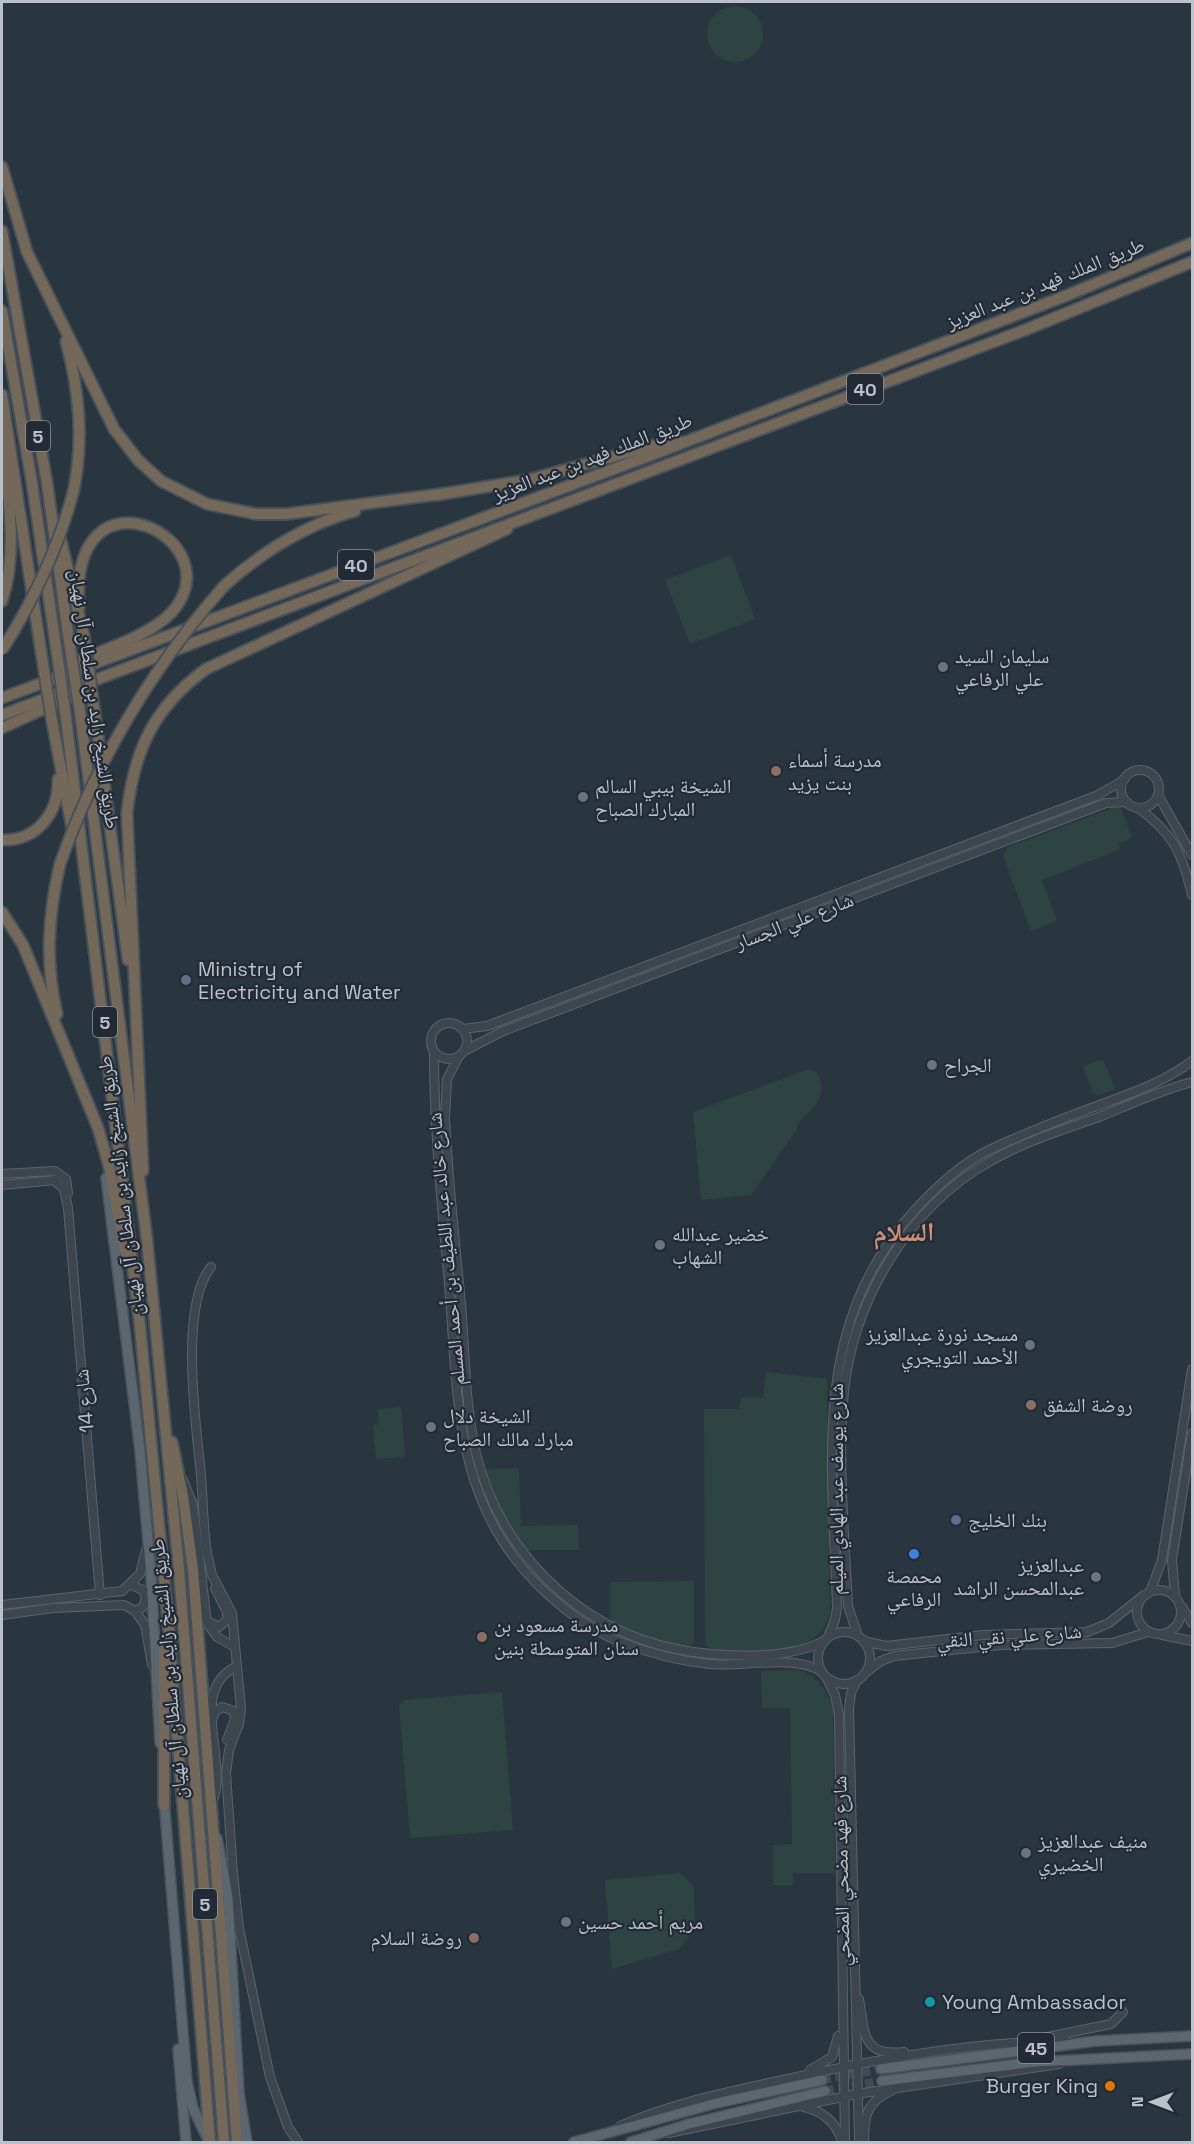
<svg xmlns="http://www.w3.org/2000/svg" width="1194" height="2144" font-family="'Space Grotesk','Noto Naskh Arabic',sans-serif">
  <style>
    .green { fill: #2e4442 }
    .lines { fill: none; stroke-linecap: round; stroke-linejoin: round }
    .major-tunnel { stroke: #3f4a54; stroke-width: 9; stroke-dasharray: 9 4.5; stroke-linecap: butt }
    .minor-casing { stroke: #5b646d; stroke-width: 10 }
    .major-casing { stroke: #4a525c; stroke-width: 12 }
    .highway-casing { stroke: #48515a; stroke-width: 14 }
    .minor { stroke: #3d464f; stroke-width: 8 }
    .major { stroke: #5c666f; stroke-width: 9 }
    .highway { stroke: #74685b; stroke-width: 10 }
    .highway-bridge-casing { stroke: #48515a; stroke-width: 14; stroke-linecap: butt }
    .highway-bridge { stroke: #74685b; stroke-width: 10 }
    .worship-dot { fill: #6b7280; stroke: #222b35; stroke-width: 2 }
    .education-dot { fill: #8d6e63; stroke: #222b35; stroke-width: 2 }
    .service-dot { fill: #5c6f8a; stroke: #222b35; stroke-width: 2 }
    .shop-dot { fill: #3f7fe0; stroke: #222b35; stroke-width: 2 }
    .culture-dot { fill: #0f9aa8; stroke: #222b35; stroke-width: 2 }
    .food-dot { fill: #e8710a; stroke: #222b35; stroke-width: 2 }
    .labels { text-anchor: middle; dominant-baseline: central; stroke-width: 4.5; stroke-linejoin: round; paint-order: stroke }
    .shield { fill: #222b35; stroke: #8c949d; stroke-width: 1.5 }
    .shield-label { font-size: 18px; font-weight: bold; fill: #bac1ca }
    .street-label { font-size: 20px; fill: #bac1ca; stroke: #222b35 }
    .poi-label { font-size: 20px; fill: #bac1ca; stroke: #222b35; text-anchor: start }
    .district-label { font-size: 26px; font-weight: bold; fill: #ca9174; stroke: #222b35 }
  </style>
  <rect width="100%" height="100%" fill="#29353f"/>
  <!-- green -->
  <g class="green">
    <circle cx="735" cy="34" r="28"/>
    <polygon points="731,555 755,619 690,644 665,580"/>
    <polygon points="1116,807 1122,810 1132,838 1118,843 1121,849 1042,880 1057,921 1031,931 1003,856 1008,847"/>
    <polygon points="1103,1059 1115,1089 1099,1095 1092,1092 1083,1066"/>
    <path d="M809,1069L818,1073C828,1101 812,1108 797,1124L798,1128L751,1195L701,1200L693,1112Z"/>
    <path d="M766,1372L827,1379L830,1615C815,1661 752,1649 713,1650L707,1646L705,1639L704,1409H739L741,1397L763,1398Z"/>
    <polygon points="401,1407 405,1457 376,1459 373,1425 379,1424 378,1409"/>
    <polygon points="519,1468 521,1526 578,1525 579,1550 525,1550 495,1500 483,1469"/>
    <path d="M694,1581V1641L691,1645C671,1651 630,1630 611,1621V1582Z"/>
    <path d="M799,1670C818,1677 828,1691 833,1710L835,1873H793V1885H773V1845L792,1844L790,1708H762L761,1671Z"/>
    <polygon points="502,1692 513,1830 410,1838 399,1706 404,1700"/>
    <polygon points="680,1873 694,1886 695,1929 679,1949 612,1969 605,1880"/>
  </g>
  <g class="lines">
    <!-- major-tunnel -->
    <g class="major-tunnel">
      <polyline points="822,2080 881,2069"/>
      <polyline points="825,2091 882,2081"/>
    </g>
    <defs>
      <g id="minor">
        <circle cx="1140" cy="789" r="19"/>
        <polyline points="1158,795 1192,855"/>
        <path d="M1138,808C1174,834 1182,853 1192,895"/>
        <circle cx="449" cy="1041" r="18"/>
        <polyline points="462,1029 487,1026 1096,796 1124,780"/>
        <polyline points="464,1051 503,1031 1106,803 1127,802"/>
        <path d="M434,1053C434,1130 442,1207 449,1284C458,1394 453,1500 537,1584C561,1608 587,1628 618,1641C648,1653 678,1661 710,1664C742,1667 795,1654 822,1672"/>
        <path d="M459,1056L447,1079L445,1118C448,1180 455,1242 461,1304C465,1353 465,1405 476,1453C499,1550 577,1629 676,1649C715,1657 788,1661 823,1641"/>
        <polyline points="2,1174 55,1171 66,1179 68,1193"/>
        <polyline points="54,1180 64,1189 68,1208 100,1595"/>
        <polyline points="2,1185 56,1180"/>
        <path d="M211,1267C179,1306 196,1425 201,1475C203,1501 203,1527 207,1553L212,1575L232,1613L241,1709L239,1724L229,1750L226,1773L233,1874L239,1928L270,2077L288,2127L298,2142"/>
        <polyline points="182,1478 193,1505 207,1623 217,1637 235,1647"/>
        <polyline points="131,1585 143,1590 146,1598 143,1607 135,1611"/>
        <circle cx="1159" cy="1612" r="22"/>
        <polyline points="1150,1592 1162,1560 1192,1369"/>
        <polyline points="1175,1596 1172,1560 1192,1433"/>
        <polyline points="2,1605 122,1591 140,1574 146,1550"/>
        <polyline points="1182,1607 1192,1623"/>
        <polyline points="2,1615 53,1608 124,1605 135,1611 145,1625 152,1665"/>
        <polyline points="207,1621 219,1627 227,1620 227,1612 215,1588"/>
        <circle cx="844" cy="1658" r="26"/>
        <polyline points="1162,1635 1192,1641"/>
        <path d="M858,1636L848,1606C845,1539 837,1458 844,1392C853,1301 908,1208 989,1162C1023,1142 1062,1130 1099,1117C1129,1105 1161,1090 1192,1082"/>
        <path d="M828,1637L835,1620L837,1608C833,1465 809,1325 915,1210C936,1187 961,1164 989,1150C1023,1134 1059,1120 1094,1107C1129,1094 1163,1083 1192,1061"/>
        <polyline points="863,1641 886,1646 983,1635 1087,1632 1109,1623 1144,1595"/>
        <polyline points="865,1673 881,1661 894,1656 1000,1645 1112,1643 1148,1632"/>
        <polyline points="826,1677 835,1695 839,1715 845,2142"/>
        <polyline points="857,1680 851,1693 849,1708 859,2142"/>
        <polyline points="213,1718 215,1712 222,1707 234,1711 235,1719 227,1740"/>
        <path d="M212,1803C230,1761 186,1690 237,1666"/>
        <path d="M859,1999C865,2030 860,2057 904,2052"/>
        <polyline points="1038,2039 1111,2024 1123,2012"/>
        <polyline points="810,2070 832,2057 838,2036"/>
        <path d="M804,2107C823,2111 836,2123 842,2141"/>
        <path d="M620,2126C667,2105 719,2094 769,2083C866,2061 966,2042 1066,2041"/>
        <polyline points="669,2133 857,2094 1059,2064"/>
        <path d="M864,2142C864,2117 866,2102 891,2091"/>
      </g>
      <g id="major">
        <polyline points="106,1178 140,1451 151,1575 160,1743"/>
        <polyline points="164,1799 187,2082 193,2108 209,2142"/>
        <polyline points="217,1838 228,1897 239,2093 247,2142"/>
        <polyline points="178,2049 186,2142"/>
        <polyline points="881,2069 1096,2041 1192,2036"/>
        <polyline points="882,2081 1035,2062 1192,2054"/>
        <polyline points="574,2142 717,2103 822,2080"/>
        <polyline points="631,2142 689,2124 825,2091"/>
      </g>
      <g id="highway">
        <polyline points="2,167 27,252 114,429 138,460 161,481 207,504 256,514 286,514 441,494"/>
        <polyline points="2,231 47,483 69,641"/>
        <polyline points="2,311 32,483 56,647"/>
        <path d="M66,341C79,391 84,437 74,489"/>
        <polyline points="2,395 41,651"/>
        <polyline points="436,495 528,480 677,439"/>
        <polyline points="61,541 84,636"/>
        <path d="M224,586C263,551 305,525 355,511"/>
        <path d="M2,601C19,550 7,492 2,439"/>
        <path d="M64,667C96,652 147,638 171,613C238,540 68,456 79,608"/>
        <polyline points="2,698 654,454 1068,295 1192,243"/>
        <polyline points="94,708 128,960"/>
        <polyline points="80,712 147,1240 179,1570 224,2142"/>
        <polyline points="2,715 1025,330 1192,262"/>
        <polyline points="66,718 140,1326 168,1619 210,2142"/>
        <polyline points="52,721 73,833"/>
        <polyline points="2,728 83,691"/>
        <path d="M2,840C37,841 59,813 58,779"/>
        <polyline points="2,912 23,945 98,1128 109,1166 125,1252"/>
        <path d="M57,1014C45,963 48,915 60,864"/>
        <path d="M143,1171L127,813C134,750 154,707 206,669L507,529"/>
        <polyline points="172,1442 183,1496 193,1569 237,2142"/>
        <polyline points="164,1805 164,1649"/>
      </g>
    </defs>
    <!-- minor casing -->
    <use href="#minor" class="minor-casing"/>
    <!-- major casing -->
    <use href="#major" class="major-casing"/>
    <!-- highway casing -->
    <use href="#highway" class="highway-casing"/>
    <!-- minor -->
    <use href="#minor" class="minor"/>
    <!-- major -->
    <use href="#major" class="major"/>
    <!-- highway -->
    <use href="#highway" class="highway"/>
    <defs>
      <g id="highway-bridge">
        <polyline points="84,636 94,708"/>
        <polyline points="69,641 80,712"/>
        <polyline points="56,647 66,718"/>
        <path d="M2,650C33,602 60,544 74,489"/>
        <polyline points="41,651 52,721"/>
        <path d="M60,864C97,759 151,669 224,586"/>
      </g>
    </defs>
    <!-- highway-bridge casing -->
    <use href="#highway-bridge" class="highway-bridge-casing"/>
    <!-- highway-bridge -->
    <use href="#highway-bridge" class="highway-bridge"/>
  </g>
  <!-- markers -->
  <g class="worship-dot">
    <circle cx="943" cy="667" r="6"/>
    <circle cx="583" cy="797" r="6"/>
    <circle cx="932" cy="1065" r="6"/>
    <circle cx="660" cy="1245" r="6"/>
    <circle cx="1030" cy="1345" r="6"/>
    <circle cx="431" cy="1427" r="6"/>
    <circle cx="1096" cy="1577" r="6"/>
    <circle cx="1026" cy="1853" r="6"/>
    <circle cx="566" cy="1922" r="6"/>
  </g>
  <g class="education-dot">
    <circle cx="776" cy="771" r="6"/>
    <circle cx="1031" cy="1405" r="6"/>
    <circle cx="482" cy="1637" r="6"/>
    <circle cx="474" cy="1938" r="6"/>
  </g>
  <g class="service-dot">
    <circle cx="186" cy="980" r="6"/>
    <circle cx="956" cy="1520" r="6"/>
  </g>
  <circle class="shop-dot" cx="914" cy="1554" r="6"/>
  <circle class="culture-dot" cx="930" cy="2002" r="6"/>
  <circle class="food-dot" cx="1110" cy="2086" r="6"/>
  <g class="labels">
    <!-- shield labels -->
    <g class="shield">
      <rect x="847" y="374" width="36" height="30" rx="4.5"/>
      <rect x="26" y="421" width="24" height="30" rx="4.5"/>
      <rect x="338" y="550" width="36" height="30" rx="4.5"/>
      <rect x="93" y="1007" width="24" height="30" rx="4.5"/>
      <rect x="193" y="1889" width="24" height="30" rx="4.5"/>
      <rect x="1018" y="2033" width="36" height="30" rx="4.5"/>
    </g>
    <g class="shield-label">
      <text x="865" y="389">40</text>
      <text x="38" y="436">5</text>
      <text x="356" y="565">40</text>
      <text x="105" y="1022">5</text>
      <text x="205" y="1904">5</text>
      <text x="1036" y="2048">45</text>
    </g>
    <!-- street labels -->
    <g class="street-label">
      <text transform="translate(1045 283) rotate(-22)">طريق الملك فهد بن عبد العزيز</text>
      <text transform="translate(592 457) rotate(-21)">طريق الملك فهد بن عبد العزيز</text>
      <text transform="translate(95 699) rotate(82)">طريق الشيخ زايد بن سلطان آل نهيان</text>
      <text transform="translate(794 921) rotate(-21)">شارع علي الجسار</text>
      <text transform="translate(120 1186) rotate(-97)">طريق الشيخ زايد بن سلطان آل نهيان</text>
      <text transform="translate(446 1249) rotate(-95)">شارع خالد عبد اللطيف بن أحمد المسلم</text>
      <text transform="translate(84 1401) rotate(-95)">شارع 14</text>
      <text transform="translate(836 1489) rotate(-90)">شارع يوسف عبد الهادي الميلم</text>
      <text transform="translate(1009 1636) rotate(-4)">شارع علي نقي النقي</text>
      <text transform="translate(168 1669) rotate(-95)">طريق الشيخ زايد بن سلطان آل نهيان</text>
      <text transform="translate(841 1871) rotate(-91)">شارع فهد مضحي المضحي</text>
    </g>
    <!-- poi labels -->
    <g class="poi-label">
      <text x="955" y="656">سليمان السيد<tspan x="955" dy="23">علي الرفاعي</tspan></text>
      <text x="788" y="760">مدرسة أسماء<tspan x="788" dy="23">بنت يزيد</tspan></text>
      <text x="595" y="786">الشيخة بيبي السالم<tspan x="595" dy="23">المبارك الصباح</tspan></text>
      <text x="198" y="969">Ministry of<tspan x="198" dy="23">Electricity and Water</tspan></text>
      <text x="944" y="1065">الجراح</text>
      <text x="672" y="1234">خضير عبدالله<tspan x="672" dy="23">الشهاب</tspan></text>
      <text x="1018" y="1334" text-anchor="end">مسجد نورة عبدالعزيز<tspan x="1018" dy="23">الأحمد التويجري</tspan></text>
      <text x="1043" y="1405">روضة الشفق</text>
      <text x="443" y="1416">الشيخة دلال<tspan x="443" dy="23">مبارك مالك الصباح</tspan></text>
      <text x="968" y="1520">بنك الخليج</text>
      <text x="1084" y="1565" text-anchor="end">عبدالعزيز<tspan x="1084" dy="23">عبدالمحسن الراشد</tspan></text>
      <text x="914" y="1576" text-anchor="middle">محمصة<tspan x="914" dy="23">الرفاعي</tspan></text>
      <text x="494" y="1625">مدرسة مسعود بن<tspan x="494" dy="23">سنان المتوسطة بنين</tspan></text>
      <text x="1038" y="1841">منيف عبدالعزيز<tspan x="1038" dy="23">الخضيري</tspan></text>
      <text x="578" y="1922">مريم أحمد حسين</text>
      <text x="462" y="1938" text-anchor="end">روضة السلام</text>
      <text x="942" y="2002">Young Ambassador</text>
      <text x="1098" y="2086" text-anchor="end">Burger King</text>
    </g>
    <!-- district labels -->
    <g class="district-label">
      <text x="904" y="1232">السلام</text>
    </g>
  </g>
  <!-- border -->
  <rect width="1194" height="2144" fill="none" stroke="#bac1ca" stroke-width="6"/>
  <!-- north arrow -->
  <g transform="translate(1152 2102) rotate(270)" stroke="#222b35" stroke-width="4.5" paint-order="stroke">
  <path d="M0-4.5L10 22L0 15L-10 22Z" fill="#bac1ca"/>
  <text y="-9" font-size="16" font-weight="bold" text-anchor="middle" fill="#bac1ca">N</text>
  </g>
</svg>
